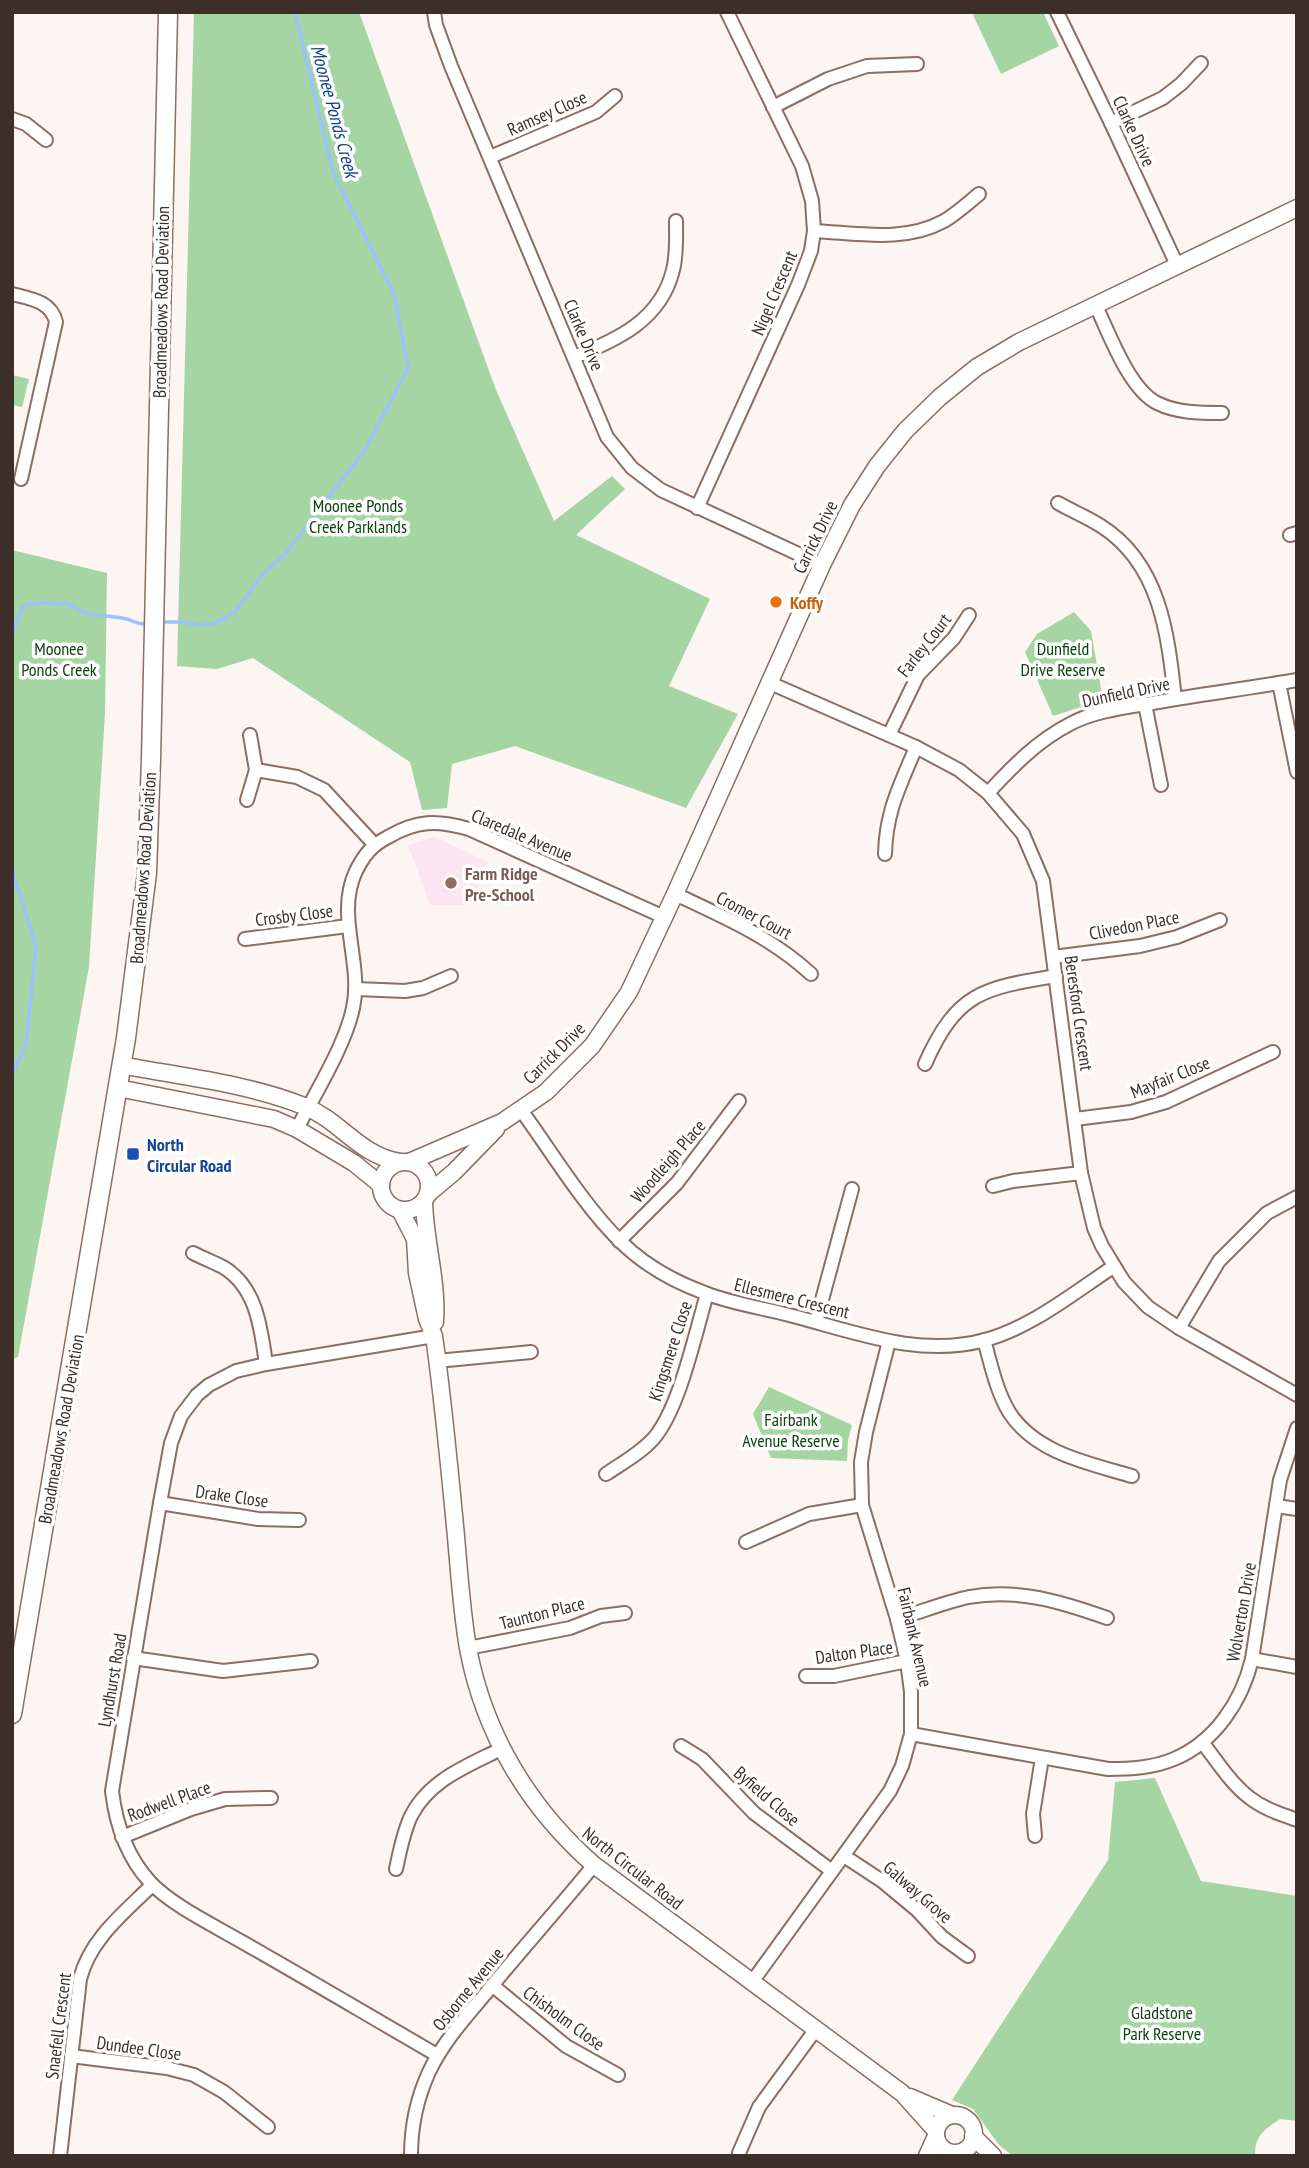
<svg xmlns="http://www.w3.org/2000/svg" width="1309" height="2168" font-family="'PT Sans Narrow',sans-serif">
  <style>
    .education { fill: #fce5f1 }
    .green { fill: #a5d5a3 }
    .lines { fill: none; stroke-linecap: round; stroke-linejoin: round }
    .stream { stroke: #9ac2fc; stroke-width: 3.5 }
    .street-casing { stroke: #8c6e62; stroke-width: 16 }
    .secondary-casing { stroke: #8c6e62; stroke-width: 19 }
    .primary-casing { stroke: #8c6e62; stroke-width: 21 }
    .street { stroke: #fff; stroke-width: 12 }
    .secondary { stroke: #fff; stroke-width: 16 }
    .primary { stroke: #fff; stroke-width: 18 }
    .food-dot { fill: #e8710a; stroke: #fff; stroke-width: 2.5 }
    .education-dot { fill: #8d6e63; stroke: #fff; stroke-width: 2.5 }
    .transit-dot { fill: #1a4fb4; stroke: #fff; stroke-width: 2.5 }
    .labels { text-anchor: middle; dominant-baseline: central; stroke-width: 7; stroke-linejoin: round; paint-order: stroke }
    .street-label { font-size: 18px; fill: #3c2f2a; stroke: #fff }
    .park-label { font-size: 18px; fill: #0c430f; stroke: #fff }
    .food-label { font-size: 18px; font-weight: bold; fill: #c56008; stroke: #fff; text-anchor: start }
    .education-label { font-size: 18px; font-weight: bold; fill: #785e54; stroke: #fff; text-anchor: start }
    .transit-label { font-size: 18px; font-weight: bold; fill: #164399; stroke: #fff; text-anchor: start }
    .water-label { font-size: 19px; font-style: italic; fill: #124385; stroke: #fff }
  </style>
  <rect width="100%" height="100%" fill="#fcf5f2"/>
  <!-- education -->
  <polygon class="education" points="435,837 488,862 471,905 430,905 408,845"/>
  <!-- green -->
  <g class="green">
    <polygon points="194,12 359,12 496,390 554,521 612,476 625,489 576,535 710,599 669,686 738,714 686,808 515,746 452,764 447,808 422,810 410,762 253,658 217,669 177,666"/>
    <polygon points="979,12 1043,12 1059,46 1001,74 973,15"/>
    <polygon points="12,375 29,379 22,407 12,405"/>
    <polygon points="12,550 107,573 105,713 89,967 18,1357 12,1359"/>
    <polygon points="1074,612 1091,631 1103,700 1053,716 1025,652 1037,634"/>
    <polygon points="769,1387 852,1425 848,1440 847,1461 771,1458 753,1414"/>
    <path d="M1155,1778L1201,1881L1297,1896V2121L1280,2119C1265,2129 1254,2136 1255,2156H1013L999,2145L973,2109L952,2100L1108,1860L1115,1782Z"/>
  </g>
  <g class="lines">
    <!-- stream -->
    <g class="stream">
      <polyline points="161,622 181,622 201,625 216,623 235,612 262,575 286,553 365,450 408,368 394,294 333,172 295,12"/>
      <path d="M12,634L23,606C42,600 50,605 68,603C88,618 100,614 122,618C136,620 133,625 149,624"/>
      <polyline points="12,870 36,946 26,1045 12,1074"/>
    </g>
    <defs>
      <g id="street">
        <polyline points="434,12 436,25 451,66 607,437 632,468 661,490 822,565"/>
        <polyline points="1057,12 1111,123 1177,265"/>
        <polyline points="773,107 828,79 867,66 917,64"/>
        <polyline points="12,119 26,124 46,140"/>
        <polyline points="1111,123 1163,98 1181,84 1201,63"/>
        <polyline points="490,157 596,112 615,96"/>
        <path d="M814,231C857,233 904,243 944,221C956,214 968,203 979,194"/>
        <path d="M12,294C31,299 51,301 56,322L21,479"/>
        <path d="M1096,306C1109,333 1129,389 1157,403C1177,413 1200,413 1222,413"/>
        <path d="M574,357C617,340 661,320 673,270C677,255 676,237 676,221"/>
        <path d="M1058,503C1072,511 1087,517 1101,526C1161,564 1168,636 1175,699"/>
        <polyline points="697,508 798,285 811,251 814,231 812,201 802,166 727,12"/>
        <polyline points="1290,535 1297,533"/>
        <polyline points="770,683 916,747 959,770 988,793 1023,834 1043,881 1081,1173 1094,1228 1102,1246 1124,1282 1148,1307 1179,1328 1297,1395"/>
        <polyline points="1279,683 1297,772"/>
        <polyline points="1145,704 1161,785"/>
        <polyline points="889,735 918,675 954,638 969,615"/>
        <polyline points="256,770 297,777 324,790 374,844"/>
        <path d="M988,793C1013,766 1037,741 1070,724C1096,710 1130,707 1158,702C1204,694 1251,688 1297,680"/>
        <polyline points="247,800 256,770 250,735"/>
        <path d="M885,854C886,811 900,786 916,747"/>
        <path d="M675,894C724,917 771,937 811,974"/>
        <polyline points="245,939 348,926"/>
        <polyline points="1053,957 1140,946 1177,937 1220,920"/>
        <polyline points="356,989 405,991 423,988 451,976"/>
        <path d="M925,1064C957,992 983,988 1056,976"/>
        <path d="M521,1110C551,1151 584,1206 620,1241C643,1264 675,1282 705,1293C733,1304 764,1308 793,1316C855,1332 920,1358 985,1340C1032,1327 1072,1294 1113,1267"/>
        <polyline points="1075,1119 1131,1112 1166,1102 1273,1052"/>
        <path d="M297,1129C315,1093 345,1046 353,1008C363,962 335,915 356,871C364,855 372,845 388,837C417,820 437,820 469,829L664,917"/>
        <polyline points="993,1186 1013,1181 1081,1173"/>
        <polyline points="619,1241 677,1183 739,1101"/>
        <path d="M193,1253C203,1258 213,1262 223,1267C257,1287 261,1329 266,1364"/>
        <polyline points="816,1322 852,1189"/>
        <polyline points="1179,1328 1219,1261 1267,1213 1297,1197"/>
        <path d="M434,1336L266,1364L236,1371L209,1385L197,1395L181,1416L171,1443L160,1503L112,1791C116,1825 126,1856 150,1882C171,1905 217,1927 244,1943C309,1980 373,2018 437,2055"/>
        <path d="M984,1340C991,1364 996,1390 1009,1412C1035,1453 1088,1463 1132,1476"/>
        <polyline points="437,1361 531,1352"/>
        <path d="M606,1474C622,1463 641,1453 654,1438C680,1407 695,1334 707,1294"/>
        <polyline points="160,1503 258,1519 299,1520"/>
        <polyline points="1276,1506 1297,1509"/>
        <polyline points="746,1542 809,1514 862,1505"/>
        <path d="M897,1619C921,1612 945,1602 969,1597C1017,1588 1062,1602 1107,1618"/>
        <polyline points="468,1648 570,1628 601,1616 625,1613"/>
        <polyline points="133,1658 223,1671 311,1661"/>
        <polyline points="1252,1659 1297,1667"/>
        <polyline points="806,1676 834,1676 907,1661"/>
        <path d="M911,1734L1108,1769C1130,1769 1153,1768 1174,1759C1215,1742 1242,1701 1252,1659L1280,1480L1297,1428"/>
        <path d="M1202,1742C1217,1761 1231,1784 1250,1798C1264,1809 1281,1814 1297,1820"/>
        <polyline points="681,1746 702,1759 754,1813 832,1871"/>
        <polyline points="1035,1836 1033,1814 1042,1758"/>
        <polyline points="122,1837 191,1809 225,1799 271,1798"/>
        <polyline points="844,1856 882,1881 917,1910 942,1937 968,1956"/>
        <path d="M396,1869C400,1851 403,1833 411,1816C429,1780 467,1766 501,1749"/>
        <polyline points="752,1982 890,1791 902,1766 911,1734 911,1692 907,1661 897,1619 862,1505 861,1462 866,1432 889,1341"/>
        <polyline points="492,1985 566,2046 618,2075"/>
        <polyline points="71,2056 167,2068 194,2075 224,2092 268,2127"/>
        <polyline points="739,2153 759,2107 816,2029"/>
        <path d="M60,2156L80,1979C90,1939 124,1913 152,1885"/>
        <path d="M411,2156C411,2127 417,2098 429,2072C443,2042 465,2018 486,1993C521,1950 559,1908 594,1865"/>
      </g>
      <g id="secondary">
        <path d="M121,1065C183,1077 246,1083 304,1106C341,1121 360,1156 400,1162"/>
        <polyline points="118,1088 274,1119 297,1129 354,1163 381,1185"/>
        <circle cx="405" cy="1186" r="24"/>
        <polyline points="409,1162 502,1122 546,1092 592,1046 629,992 675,894 822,565 852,505 877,466 905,431 940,397 977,367 1019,342 1297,208"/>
        <polyline points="429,1193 454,1172 496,1129"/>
        <path d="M424,1202C425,1242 438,1282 435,1322"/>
        <path d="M400,1210L415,1239L417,1273L427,1319L434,1336C443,1399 449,1463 455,1526C459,1567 461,1608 468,1648C484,1734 529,1808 594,1865L902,2093L936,2131"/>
        <polyline points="910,2097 952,2115"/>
        <circle cx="955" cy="2134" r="19"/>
        <polyline points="973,2136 993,2156"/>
        <polyline points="927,2156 936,2136"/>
      </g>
      <polyline id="primary" points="12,1714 126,1038 147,873 151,759 168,12"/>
    </defs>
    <!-- street casing -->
    <use href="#street" class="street-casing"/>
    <!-- secondary casing -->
    <use href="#secondary" class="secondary-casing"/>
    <!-- primary casing -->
    <use href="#primary" class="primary-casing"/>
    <!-- street -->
    <use href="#street" class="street"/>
    <!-- secondary -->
    <use href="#secondary" class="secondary"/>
    <!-- primary -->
    <use href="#primary" class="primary"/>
  </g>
  <!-- markers -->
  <circle class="food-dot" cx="776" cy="602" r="7"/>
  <circle class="education-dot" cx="451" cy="883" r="7"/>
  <rect class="transit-dot" x="126" y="1147" width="14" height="14" rx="3.5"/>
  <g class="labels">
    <!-- street labels -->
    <g class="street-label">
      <text transform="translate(547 113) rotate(-24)">Ramsey Close</text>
      <text transform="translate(1134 131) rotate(65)">Clarke Drive</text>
      <text transform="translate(774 293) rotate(-67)">Nigel Crescent</text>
      <text transform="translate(161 302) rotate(-89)">Broadmeadows Road Deviation</text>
      <text transform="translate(584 335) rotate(67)">Clarke Drive</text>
      <text transform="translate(815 537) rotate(-64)">Carrick Drive</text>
      <text transform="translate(924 645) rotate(-52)">Farley Court</text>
      <text transform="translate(1126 692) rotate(-12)">Dunfield Drive</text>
      <text transform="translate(522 835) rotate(23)">Claredale Avenue</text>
      <text transform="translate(143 868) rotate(-86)">Broadmeadows Road Deviation</text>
      <text transform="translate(294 915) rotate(-7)">Crosby Close</text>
      <text transform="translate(754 915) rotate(28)">Cromer Court</text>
      <text transform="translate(1134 925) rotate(-11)">Clivedon Place</text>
      <text transform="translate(1079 1013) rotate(82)">Beresford Crescent</text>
      <text transform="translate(554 1053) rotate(-45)">Carrick Drive</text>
      <text transform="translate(1170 1077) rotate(-22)">Mayfair Close</text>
      <text transform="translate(668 1161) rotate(-49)">Woodleigh Place</text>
      <text transform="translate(792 1298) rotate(14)">Ellesmere Crescent</text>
      <text transform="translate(670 1351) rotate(-72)">Kingsmere Close</text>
      <text transform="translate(61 1429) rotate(-80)">Broadmeadows Road Deviation</text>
      <text transform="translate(232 1496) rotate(8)">Drake Close</text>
      <text transform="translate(1241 1612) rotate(-80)">Wolverton Drive</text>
      <text transform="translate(542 1613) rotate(-14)">Taunton Place</text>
      <text transform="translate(915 1637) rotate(77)">Fairbank Avenue</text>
      <text transform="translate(854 1652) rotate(-8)">Dalton Place</text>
      <text transform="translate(112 1680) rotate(-80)">Lyndhurst Road</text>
      <text transform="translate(767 1796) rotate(41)">Byfield Close</text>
      <text transform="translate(169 1801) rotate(-20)">Rodwell Place</text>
      <text transform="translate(633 1868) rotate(38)">North Circular Road</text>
      <text transform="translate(918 1892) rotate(41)">Galway Grove</text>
      <text transform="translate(468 1989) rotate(-51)">Osborne Avenue</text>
      <text transform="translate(564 2018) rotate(36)">Chisholm Close</text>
      <text transform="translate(58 2026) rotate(-83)">Snaefell Crescent</text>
      <text transform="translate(139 2048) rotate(8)">Dundee Close</text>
    </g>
    <!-- park labels -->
    <g class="park-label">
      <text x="358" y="505">Moonee Ponds<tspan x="358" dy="21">Creek Parklands</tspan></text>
      <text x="59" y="648">Moonee<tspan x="59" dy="21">Ponds Creek</tspan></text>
      <text x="1063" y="648">Dunfield<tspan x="1063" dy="21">Drive Reserve</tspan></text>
      <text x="791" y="1419">Fairbank<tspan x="791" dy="21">Avenue Reserve</tspan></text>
      <text x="1162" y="2012">Gladstone<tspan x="1162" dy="21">Park Reserve</tspan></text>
    </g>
    <!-- food labels -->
    <g class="food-label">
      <text x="790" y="602">Koffy</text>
    </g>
    <!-- education labels -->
    <g class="education-label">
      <text x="465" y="873">Farm Ridge<tspan x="465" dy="21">Pre-School</tspan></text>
    </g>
    <!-- transit labels -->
    <g class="transit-label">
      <text x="147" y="1144">North<tspan x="147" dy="21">Circular Road</tspan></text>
    </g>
    <!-- water labels -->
    <g class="water-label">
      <text transform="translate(335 111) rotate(75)">Moonee Ponds Creek</text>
    </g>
  </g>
  <!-- border -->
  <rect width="1309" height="2168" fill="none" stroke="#3c2f2a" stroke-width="28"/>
</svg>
